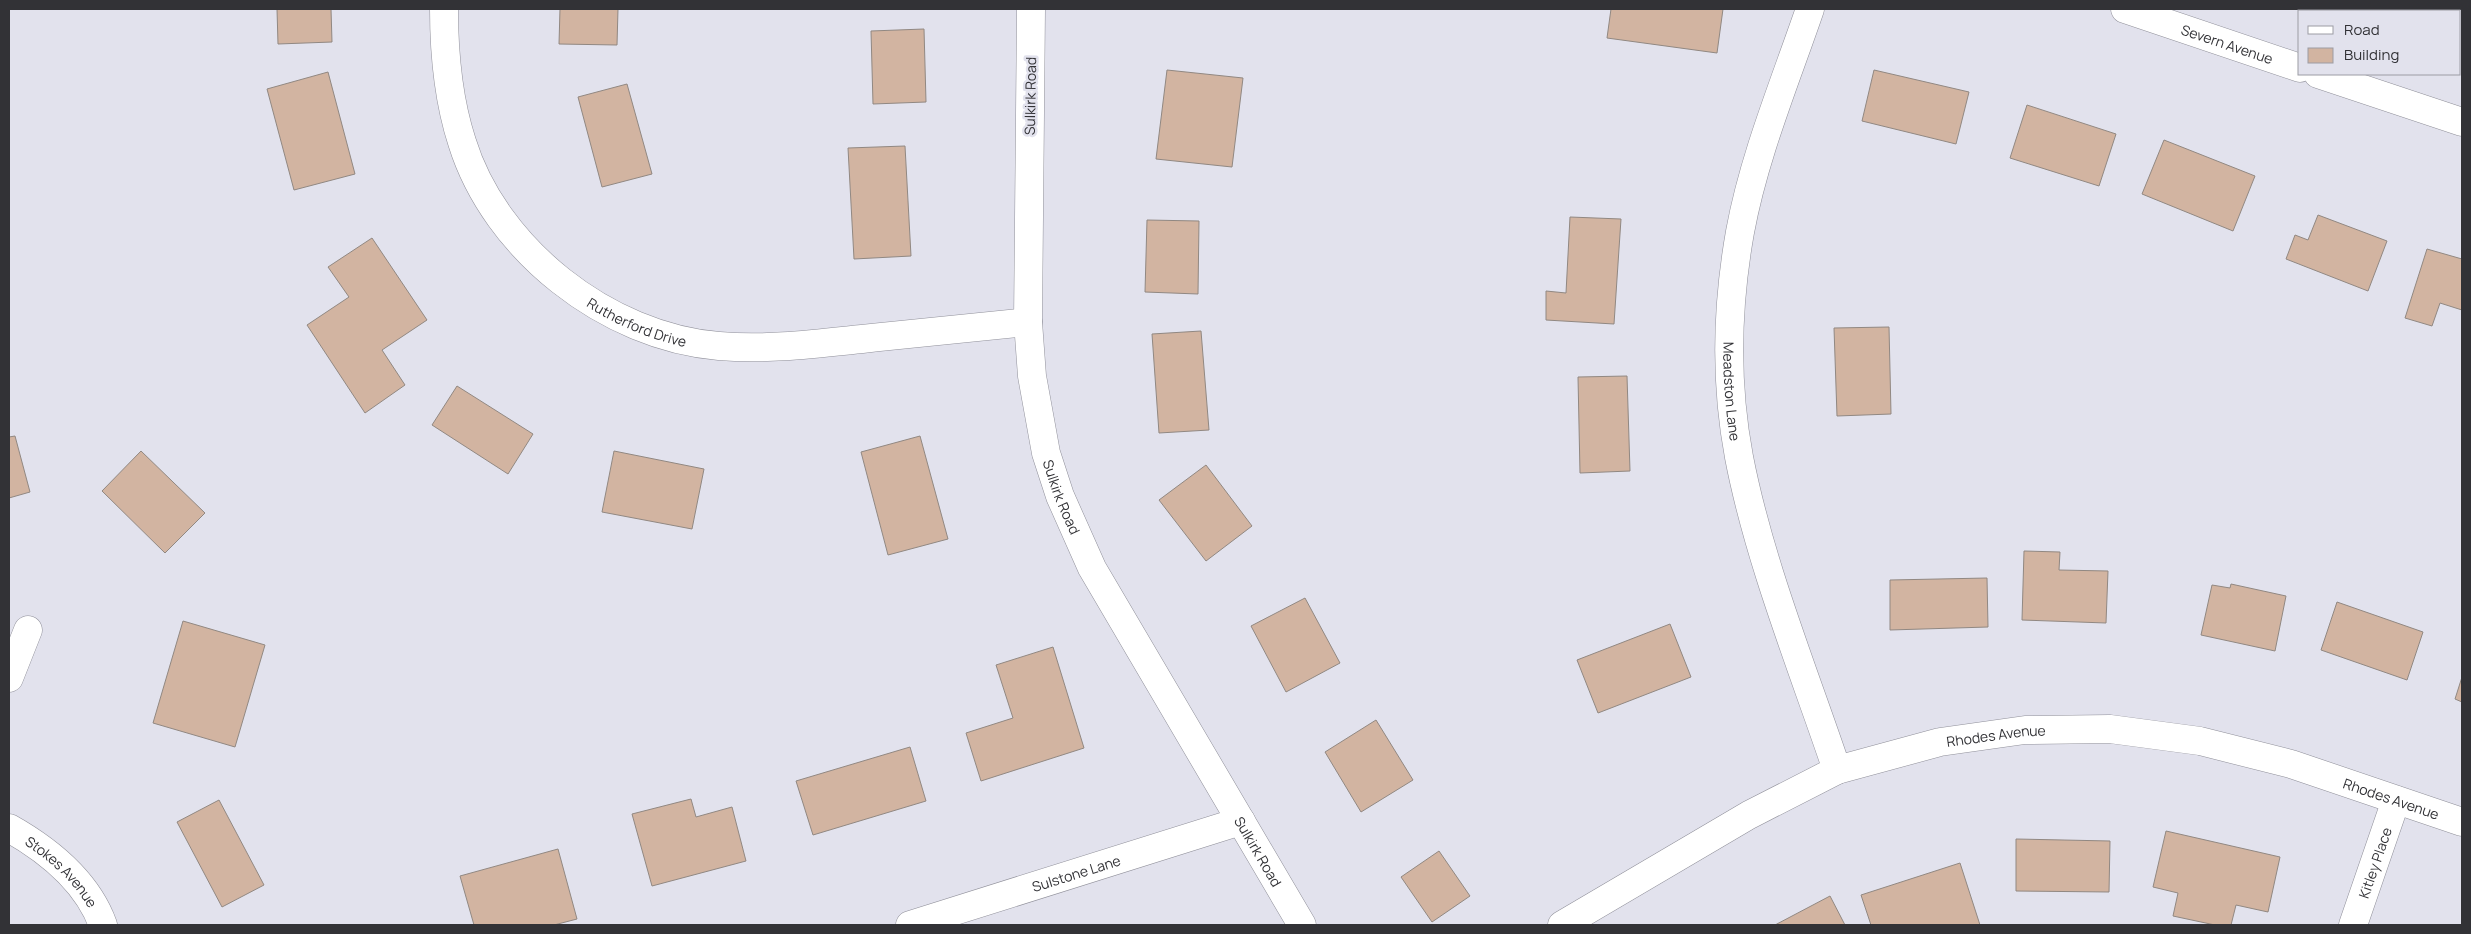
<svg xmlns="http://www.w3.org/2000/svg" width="2471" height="934" font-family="Manrope,sans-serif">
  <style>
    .building { fill: #d2b4a1; stroke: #918882 }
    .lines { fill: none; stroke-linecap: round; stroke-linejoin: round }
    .minor-casing { stroke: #90909a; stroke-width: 29 }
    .minor { stroke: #fff; stroke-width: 28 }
    .labels { text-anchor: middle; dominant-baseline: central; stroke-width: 5; stroke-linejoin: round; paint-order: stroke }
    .street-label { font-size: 14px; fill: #323236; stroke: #e2e2ed }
  </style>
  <rect width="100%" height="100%" fill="#e2e2ed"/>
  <!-- building -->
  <g class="building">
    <polygon points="277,9 331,9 332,42 278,44"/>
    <polygon points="560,9 618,9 617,45 559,44"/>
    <polygon points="1611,9 1723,9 1717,53 1607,38"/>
    <polygon points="924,29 926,102 873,104 871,31"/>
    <polygon points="1167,70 1243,78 1232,167 1156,159"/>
    <polygon points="1874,70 1969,92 1956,144 1862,121"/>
    <polygon points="328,72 355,174 294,190 267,89"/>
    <polygon points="627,84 652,174 602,187 578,97"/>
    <polygon points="2027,105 2116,134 2099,186 2010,158"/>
    <polygon points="2164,140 2255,176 2233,231 2142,194"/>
    <polygon points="905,146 911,256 854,259 848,148"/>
    <polygon points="2318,215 2387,241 2368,291 2286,259 2295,235 2308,240"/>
    <polygon points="1570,217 1621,219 1614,324 1546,320 1546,291 1566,293"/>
    <polygon points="1147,220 1199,221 1198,294 1145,292"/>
    <polygon points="372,238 427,320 382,350 405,385 365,413 307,325 349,297 328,267"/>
    <polygon points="2427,249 2462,259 2462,310 2440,303 2432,326 2405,318"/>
    <polygon points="1889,327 1891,414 1837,416 1834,328"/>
    <polygon points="1201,331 1209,430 1159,433 1152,334"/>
    <polygon points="1627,376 1630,471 1580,473 1578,377"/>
    <polygon points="457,386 533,434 508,474 432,425"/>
    <polygon points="15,436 30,492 9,498 9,437"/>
    <polygon points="920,436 948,539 888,555 861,452"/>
    <polygon points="141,451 205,513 165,553 102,491"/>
    <polygon points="614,451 704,469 692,529 602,512"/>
    <polygon points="1206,465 1252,526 1206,561 1159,500"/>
    <polygon points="2024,551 2060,552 2059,570 2108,571 2106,623 2022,620"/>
    <polygon points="1987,578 1988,627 1890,630 1890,580"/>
    <polygon points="2231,584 2286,596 2275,651 2201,635 2212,585 2230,588"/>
    <polygon points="1305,598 1340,663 1286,692 1251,626"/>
    <polygon points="2337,602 2423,632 2407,680 2321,650"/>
    <polygon points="183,621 265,645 235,747 153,723"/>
    <polygon points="1670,624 1691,677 1598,713 1577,660"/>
    <polygon points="1053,647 1084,748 981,781 966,733 1013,718 996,665"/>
    <polygon points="2462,677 2462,702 2455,699"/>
    <polygon points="1376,720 1413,780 1361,812 1325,752"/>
    <polygon points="910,747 926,801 813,835 796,781"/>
    <polygon points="691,799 696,817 732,807 746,861 652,886 632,814"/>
    <polygon points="219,800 264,885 222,907 177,822"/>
    <polygon points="2166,831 2280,857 2268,912 2236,905 2231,925 2215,925 2173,916 2178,893 2153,887"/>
    <polygon points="2016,839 2110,841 2109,892 2016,891"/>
    <polygon points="558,849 577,919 554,925 474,925 460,876"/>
    <polygon points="1439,851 1470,896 1432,922 1401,877"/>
    <polygon points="1960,863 1980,925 1871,925 1861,895"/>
    <polygon points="1830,896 1845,925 1775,925"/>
  </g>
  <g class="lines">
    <defs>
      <g id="minor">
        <path id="s1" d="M444,9C444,54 448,99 462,142C495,249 607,337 719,346C767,350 814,344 862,339C917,333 972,328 1028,322"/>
        <path id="s2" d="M1031,9L1028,322L1032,376L1046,453L1060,496L1092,568L1302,925"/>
        <path id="s3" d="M1810,9C1785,82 1754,156 1740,232C1727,305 1725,383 1739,457C1759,561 1803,669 1837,770"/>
        <path id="s4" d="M2125,9L2300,68"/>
        <polyline points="2318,74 2462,122"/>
        <polyline points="9,678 28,630"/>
        <path id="s5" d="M9,828C48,850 87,881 103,925"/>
        <path id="s6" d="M910,925L1241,821"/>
        <path id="s7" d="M1562,925L1749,815L1837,770L1940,742L2025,730L2110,729L2200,741L2291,764L2462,822"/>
        <path id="s8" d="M2353,925L2396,800"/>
      </g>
    </defs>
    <!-- minor casing -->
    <use href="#minor" class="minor-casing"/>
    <!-- minor -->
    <use href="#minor" class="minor"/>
  </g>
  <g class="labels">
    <!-- street labels -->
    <g class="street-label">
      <text stroke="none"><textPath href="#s4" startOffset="108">Severn Avenue</textPath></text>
      <text transform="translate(1030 96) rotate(-89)">Sulkirk Road</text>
      <text stroke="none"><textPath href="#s1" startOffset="395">Rutherford Drive</textPath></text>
      <text stroke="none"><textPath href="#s3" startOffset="394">Meadston Lane</textPath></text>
      <text stroke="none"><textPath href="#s2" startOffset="492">Sulkirk Road</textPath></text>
      <text stroke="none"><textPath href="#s7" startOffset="479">Rhodes Avenue</textPath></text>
      <text stroke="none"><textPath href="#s7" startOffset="884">Rhodes Avenue</textPath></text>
      <text stroke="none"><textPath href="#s2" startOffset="898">Sulkirk Road</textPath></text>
      <text stroke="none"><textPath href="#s8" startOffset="66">Kitley Place</textPath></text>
      <text stroke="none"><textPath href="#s5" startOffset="69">Stokes Avenue</textPath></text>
      <text stroke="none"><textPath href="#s6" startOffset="174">Sulstone Lane</textPath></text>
    </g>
  </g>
  <!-- border -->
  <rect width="2471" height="934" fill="none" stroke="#323236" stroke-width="20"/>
  <!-- legend -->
  <rect x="2298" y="10" width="162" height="65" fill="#e2e2ed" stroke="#9c9ca4"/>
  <rect x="2308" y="26" width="25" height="8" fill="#ffffff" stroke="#9c9ca4"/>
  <text x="2344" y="35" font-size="15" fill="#323236">Road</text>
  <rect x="2308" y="48" width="25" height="15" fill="#d2b4a1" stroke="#9c9ca4"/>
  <text x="2344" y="60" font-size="15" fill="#323236">Building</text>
</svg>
